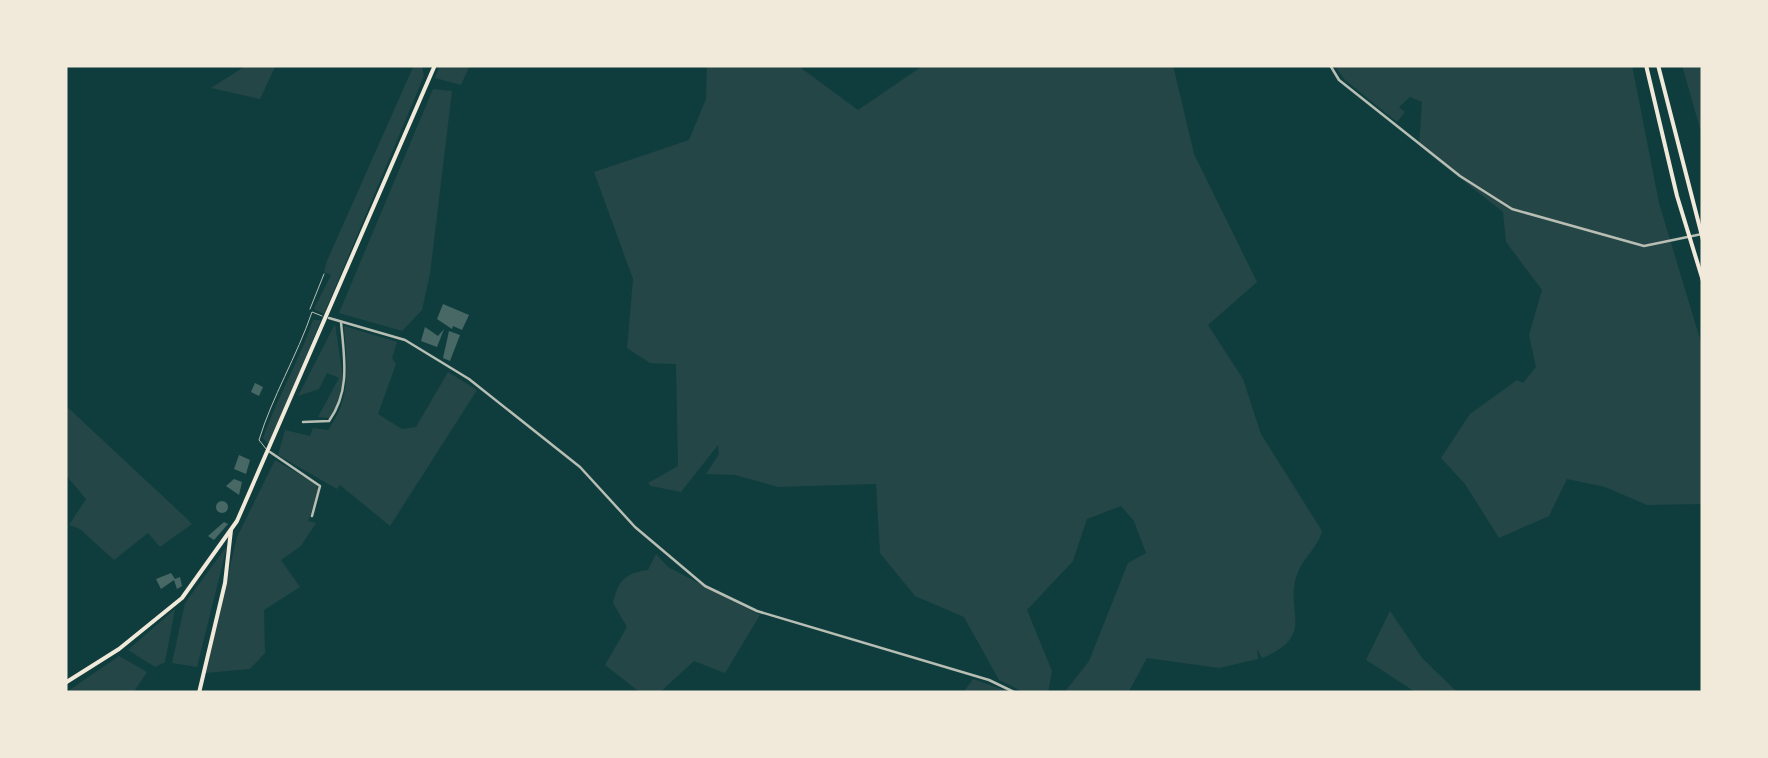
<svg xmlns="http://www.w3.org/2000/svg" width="1768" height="758" font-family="'Alegreya Sans',sans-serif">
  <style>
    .green { fill: #244646 }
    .building { fill: #486865 }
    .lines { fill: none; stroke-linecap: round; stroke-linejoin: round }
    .service { stroke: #b8beb3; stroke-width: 1 }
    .minor { stroke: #b8beb3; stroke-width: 2.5 }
    .secondary { stroke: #f1e9da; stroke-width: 4 }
    .trunk { stroke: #f1e9da; stroke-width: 4 }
  </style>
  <rect width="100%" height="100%" fill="#0f3d3e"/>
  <!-- green -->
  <g class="green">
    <polygon points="247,65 276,65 260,99 211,88"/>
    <polygon points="414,65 422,66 424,76 324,314 314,309 331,275 324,272 327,261"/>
    <polygon points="440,65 470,65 461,85 435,78"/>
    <path d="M707,65H797L858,110L924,65H1173L1194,154L1257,282L1208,325L1243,379L1261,434L1322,531C1318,547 1304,557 1298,572C1282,610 1319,635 1262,658L1257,649L1258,659L1219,668L1147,658L1128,693H1064L1089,661L1128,563L1146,553L1134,521L1121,506L1087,519L1073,561L1027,610L1052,671L1048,693H1026L999,680L964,617L915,596L880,553L876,484L778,487L735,475L706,474L719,454L718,445L681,492L651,486L648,483L678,466L676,364L650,363L627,348L633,279L594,172L689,140L706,99Z"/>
    <polygon points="1334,65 1632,65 1659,203 1703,349 1703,504 1647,505 1605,487 1567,479 1549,516 1499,538 1465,484 1441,458 1470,414 1517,380 1523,383 1536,367 1529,335 1542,290 1506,242 1503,212 1419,146 1422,102 1410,97 1399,107 1405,112 1397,122 1345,80"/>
    <polygon points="1682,65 1703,65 1703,139"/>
    <polygon points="433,89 452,91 430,274 422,310 402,331 339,313"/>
    <path d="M313,320H321L269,445L263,438C277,398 299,361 313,320Z"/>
    <polygon points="335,324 343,378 337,407 329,418 318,417 339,378 327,373 319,389 298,396"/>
    <path d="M344,326L397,342L392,358L396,364L378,414L402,429L416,427L448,372L477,390L390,526L340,485L337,489L278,455L285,430L310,436L313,428L328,430C352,398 347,365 344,326Z"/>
    <polygon points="65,405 184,516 192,524 160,547 148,533 114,560 80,529 69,525 86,499 65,474"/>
    <polygon points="275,460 316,484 319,491 308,521 316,523 301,546 281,560 300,587 264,610 265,653 250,669 205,673 237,537"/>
    <polygon points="227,546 197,667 172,663 185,603"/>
    <path d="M656,554L668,567L760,615L725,673L694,661L659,693H641L605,665L627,627L613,603C618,581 625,573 648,570Z"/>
    <polygon points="175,609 165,662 155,667 128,650"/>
    <polygon points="1390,611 1422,658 1458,693 1417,693 1366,660"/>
    <polygon points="119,656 147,672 133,693 65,693"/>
    <polygon points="973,679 1013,693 963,693"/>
  </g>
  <!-- building -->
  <g class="building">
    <polygon points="443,304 469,315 462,330 453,326 452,329 437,319"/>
    <polygon points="425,327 438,336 444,329 437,347 421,341"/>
    <polygon points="449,331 460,335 450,361 443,358"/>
    <polygon points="255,383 263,387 259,396 251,392"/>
    <polygon points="239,455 250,460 246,474 234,469"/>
    <polygon points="234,479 242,482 239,495 226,486"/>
    <circle cx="222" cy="507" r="6"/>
    <polygon points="224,522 228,524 214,540 208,536"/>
    <polygon points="171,573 175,579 180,577 182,586 177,589 174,580 161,589 156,579"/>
  </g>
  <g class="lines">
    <!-- service -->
    <g class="service">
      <polyline points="310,309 324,274"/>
      <path d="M267,450L259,440C272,397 297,356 312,312L322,316"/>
    </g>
    <!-- minor -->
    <g class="minor">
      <polyline points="1330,65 1339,80 1460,176 1512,209 1644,246 1702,234"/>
      <polyline points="329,318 405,340 469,379 580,467 635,527 705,586 757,611 989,680 1016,693"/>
      <path d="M303,422L329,421C351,390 344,357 341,322"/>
      <polyline points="270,452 320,486 312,516"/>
    </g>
    <!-- secondary -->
    <g class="secondary">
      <polyline points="65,683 119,649 182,598 237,521 435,65"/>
      <polyline points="199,693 225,583 231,530"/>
    </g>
    <!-- trunk -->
    <g class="trunk">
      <polyline points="1646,65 1677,196 1703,281"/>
      <polyline points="1658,65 1703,240"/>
    </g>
  </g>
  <!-- border -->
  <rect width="1768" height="758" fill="none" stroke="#f1e9da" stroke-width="135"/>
</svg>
